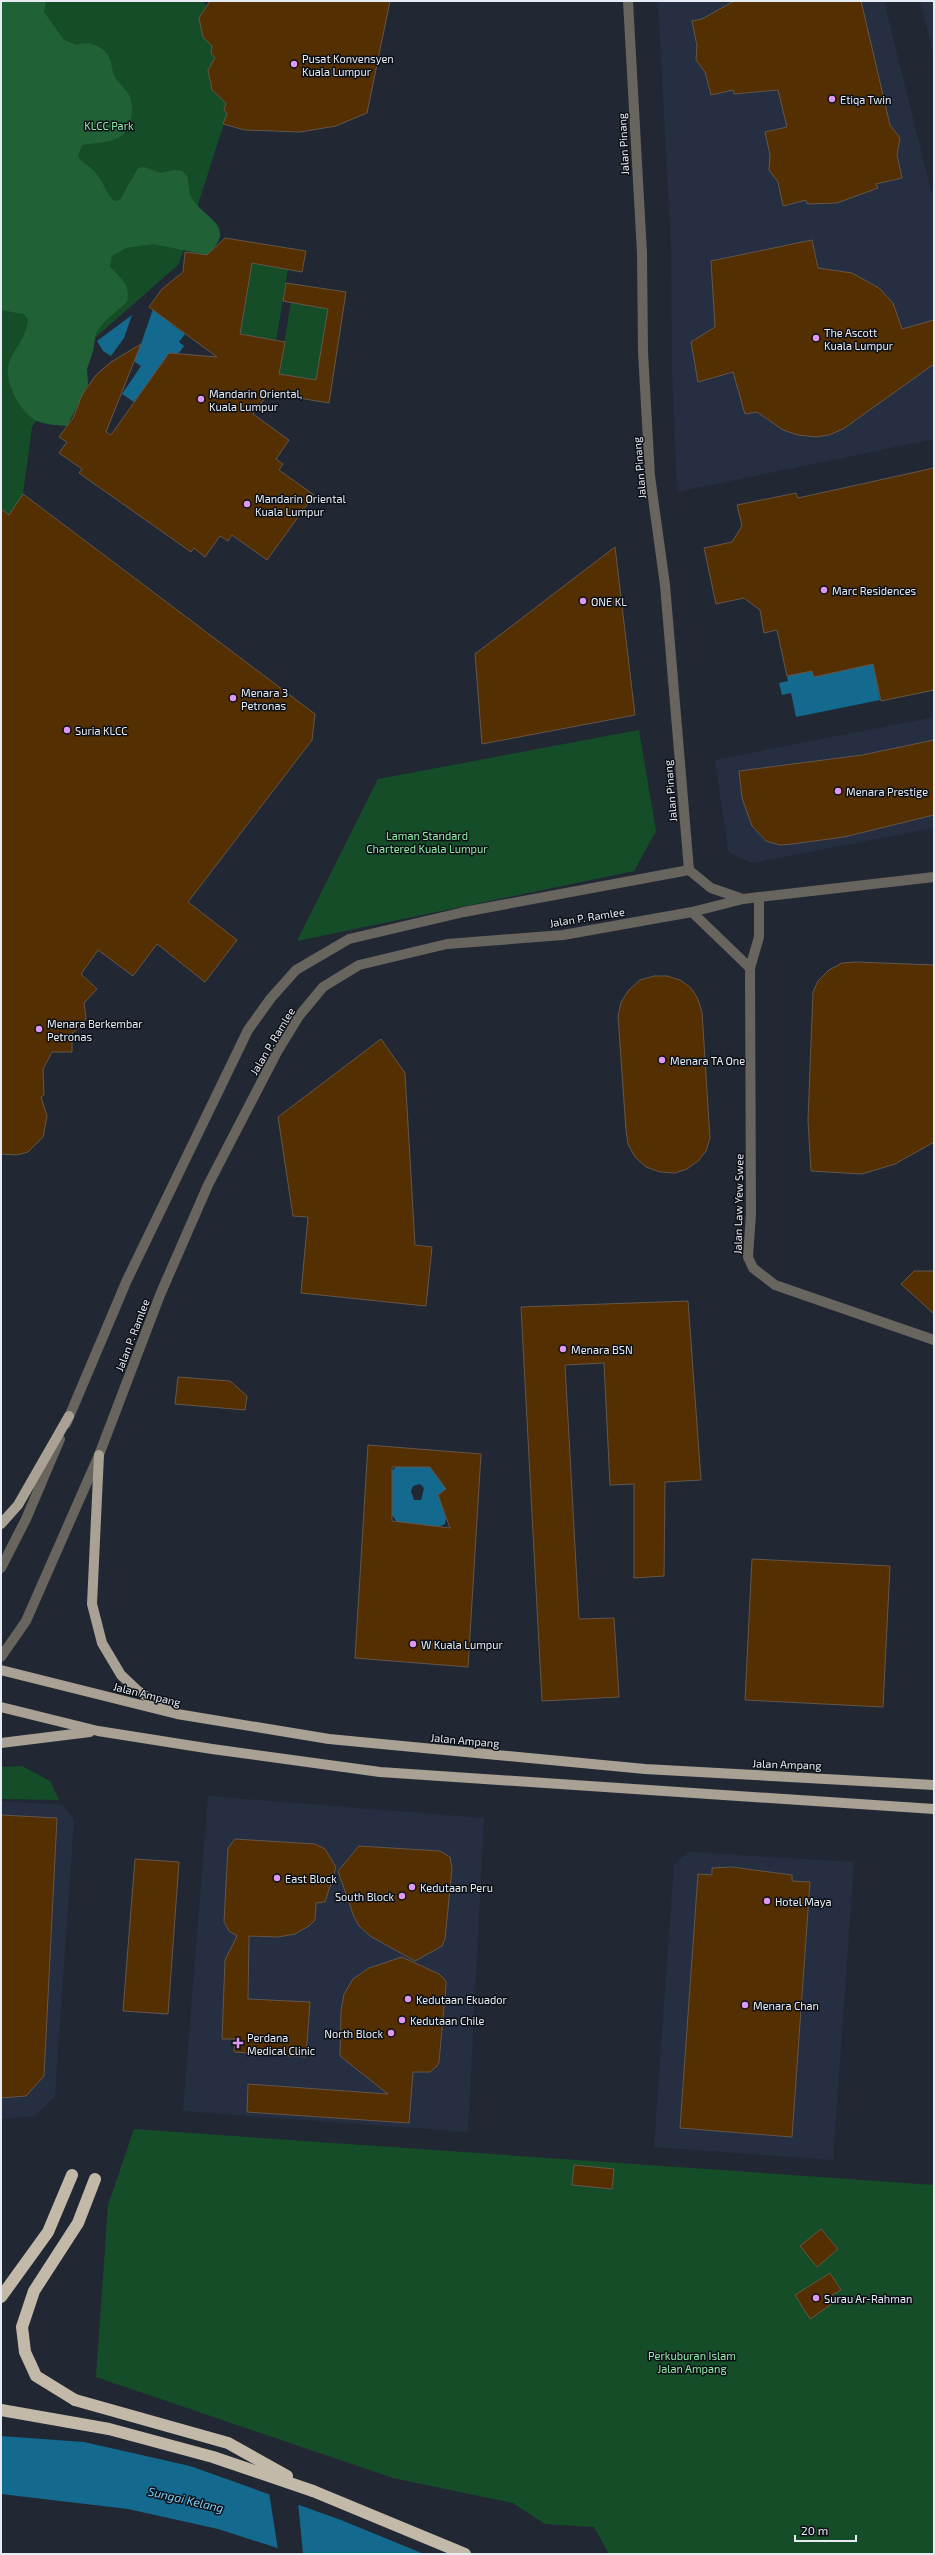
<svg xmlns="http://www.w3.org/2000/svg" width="935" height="2555" font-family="'Exo 2',sans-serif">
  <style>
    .built { fill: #252f41 }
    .green { fill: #154d28 }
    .forest { fill: #216136 }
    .water { fill: #14698f; fill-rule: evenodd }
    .pier { fill: #212834 }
    .building { fill: #542f01; stroke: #64564a; fill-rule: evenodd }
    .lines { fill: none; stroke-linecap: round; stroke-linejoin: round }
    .minor { stroke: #68645e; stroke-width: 10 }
    .major { stroke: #a9a193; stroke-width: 10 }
    .highway { stroke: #c3b9a8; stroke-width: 12 }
    .highway-bridge { stroke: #c3b9a8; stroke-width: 12 }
    .poi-dot { fill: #de98f3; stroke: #0d1016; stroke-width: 1.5 }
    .labels { text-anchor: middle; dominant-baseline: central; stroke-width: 3; stroke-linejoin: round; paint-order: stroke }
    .poi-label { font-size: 11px; fill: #e7ecf4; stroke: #0d1016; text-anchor: start }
    .park-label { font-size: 11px; fill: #91e9a7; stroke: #0d1016 }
    .street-label { font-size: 11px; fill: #e7ecf4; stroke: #0d1016 }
    .water-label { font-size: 12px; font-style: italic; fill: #7bccf8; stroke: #0d1016 }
  </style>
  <rect width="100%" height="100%" fill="#212834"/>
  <!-- built -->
  <g class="built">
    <polygon points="658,1 884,1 931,191 934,191 934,439 677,492 672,370 671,247"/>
    <polygon points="920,1 934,1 934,56"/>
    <polygon points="934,717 934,828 752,863 730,853 728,850 715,760"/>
    <polygon points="208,1796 484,1818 468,2132 183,2111"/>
    <polygon points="1,1801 62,1805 74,1820 55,2096 35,2116 1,2119"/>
    <polygon points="688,1852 854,1862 833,2160 654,2147 674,1865"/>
  </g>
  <!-- green -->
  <g class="green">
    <path d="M1,1H203L206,6L199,18L212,46L211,53L215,58C203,79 210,89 226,103L224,110L227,114L179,264L88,344L32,427L23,494L9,515L1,509Z"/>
    <polygon points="252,263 288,269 276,341 240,334"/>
    <polygon points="291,302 328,309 316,380 279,374"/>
    <polygon points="639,730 656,831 634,871 297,941 378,779"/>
    <polygon points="22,1766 50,1781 59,1800 1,1799 1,1767"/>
    <polygon points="134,2129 934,2185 934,2554 609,2554 594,2527 545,2524 513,2503 393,2478 96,2377 108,2205"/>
  </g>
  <!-- forest -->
  <path class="forest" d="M1,1H46L44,12L64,40L77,45C89,40 105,47 110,59C112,65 112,72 115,77C119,84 129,91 131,100C134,112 131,132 118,138C108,143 93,143 82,145L78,156C82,164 89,165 94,171C103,180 105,192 114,201L120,200L138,168L144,167L161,173L174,170L182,171L187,176C189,181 188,189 190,194C200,219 241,224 207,255L153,244L126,248L112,256L110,267C121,278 131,285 127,302L105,321L96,333L93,351L87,369L88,385L67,426C57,425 46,425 37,421C21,413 6,385 8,368C11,350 27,339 28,319L23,314L1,310Z"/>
  <!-- water -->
  <g class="water">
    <polygon points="184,307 171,324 185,334 179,342 184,346 178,354 169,353 134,402 122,394 141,366 129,358 141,344 153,309"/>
    <polygon points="132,315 124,338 111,356 103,351 97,341"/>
    <polygon points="873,664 880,700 796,717 791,693 782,695 779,683 788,681 787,676 812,671 814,677"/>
    <path d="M396,1467H430L446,1489L438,1495L446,1518L445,1524L438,1527L397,1522L392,1515V1471ZM420,1484L424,1488L421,1500H414L411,1491L413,1486Z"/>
    <polygon points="1,2436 84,2442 190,2466 341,2520 424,2554 296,2554 218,2529 128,2509 1,2494"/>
  </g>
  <!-- pier -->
  <polygon class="pier" points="269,2492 298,2502 303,2554 289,2554 278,2550"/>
  <!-- building -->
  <g class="building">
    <polygon points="210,1 390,1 367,113 336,126 300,132 245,130 223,124 227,114 224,110 226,103 212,90 208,70 215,58 211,53 212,46 203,37 199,18"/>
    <polygon points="734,1 861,1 890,125 900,138 897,155 902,178 876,184 878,188 837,203 807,204 806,200 783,206 778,182 769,170 770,155 765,132 787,127 778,90 734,94 733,90 711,95 705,72 696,60 697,46 692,21 702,19"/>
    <polygon points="225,238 306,251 302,272 252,263 240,334 285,342 279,374 316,380 328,309 283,301 286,283 346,292 329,403 269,393 253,414 289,440 276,459 283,464 279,470 314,495 267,560 232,535 228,541 220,536 205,557 194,548 191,552 79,473 82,469 59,453 67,442 59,437 73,418 82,395 96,375 111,362 141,344 106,432 111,435 169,353 217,357 149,307 162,289 183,272 185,252 207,255"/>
    <polygon points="812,240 818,268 852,273 879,288 893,303 902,329 934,320 934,364 843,429 829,435 816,437 798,435 783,430 757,412 745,414 733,372 698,382 691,342 715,327 711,261"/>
    <polygon points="934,468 934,690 881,701 873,664 814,677 812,671 787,676 777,630 764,633 760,610 744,598 716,604 704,548 732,542 742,526 737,505 796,493 798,498"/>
    <polygon points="23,494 315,714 312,740 188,902 237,940 205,982 157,944 133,976 98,950 81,974 97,989 84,1003 86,1018 82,1026 72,1033 72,1052 52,1052 43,1069 44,1095 41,1097 47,1116 43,1137 28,1152 17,1155 1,1154 1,509 9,515"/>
    <polygon points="615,547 635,715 482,744 475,654"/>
    <polygon points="934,740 934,815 844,837 792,844 780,845 766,841 752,826 742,798 739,771 862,755"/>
    <polygon points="857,962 934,965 934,1142 895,1164 862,1174 811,1171 808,1120 813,992 818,981 829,970 842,963"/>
    <polygon points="654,976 667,976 680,980 691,988 698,999 702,1012 710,1138 706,1151 698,1161 687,1169 675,1173 660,1172 646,1167 635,1157 628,1144 626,1130 618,1016 621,1002 629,990 640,980"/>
    <polygon points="381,1039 405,1073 415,1245 432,1247 426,1306 301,1293 308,1217 293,1216 278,1117"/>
    <polygon points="914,1271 934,1271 934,1314 901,1284"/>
    <polygon points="688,1301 701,1480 665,1482 664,1576 634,1578 634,1484 610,1485 604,1363 565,1365 579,1619 614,1618 619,1697 542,1701 521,1307"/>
    <polygon points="178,1377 230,1381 247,1396 245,1410 175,1404"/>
    <path d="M368,1445L481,1454L468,1667L355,1658ZM392,1467H430L446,1489L438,1495L450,1528L392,1521Z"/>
    <polygon points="752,1559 890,1566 883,1707 745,1700"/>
    <polygon points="1,1815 57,1818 44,2076 26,2096 1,2098"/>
    <polygon points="235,1839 315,1844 325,1849 336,1867 325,1902 316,1903 315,1920 309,1926 295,1934 278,1937 249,1936 248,1999 310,2002 306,2057 234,2052 235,2039 222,2039 225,1960 237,1936 229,1931 224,1922 228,1848"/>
    <polygon points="359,1846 440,1851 450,1857 452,1869 445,1939 442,1946 415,1961 370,1936 359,1926 354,1917 338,1871"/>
    <polygon points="135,1859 179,1862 168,2014 123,2011"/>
    <polygon points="732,1867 792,1875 792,1881 810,1882 792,2137 680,2128 698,1874 712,1875 712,1868"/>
    <polygon points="402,1957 439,1974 446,1981 446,1986 439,2062 437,2066 430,2072 413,2072 409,2123 247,2112 248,2084 388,2094 340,2056 341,2011 344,1994 353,1979 369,1968"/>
    <polygon points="574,2165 614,2169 612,2189 572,2185"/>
    <polygon points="821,2229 838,2249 817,2267 800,2246"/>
    <polygon points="830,2273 841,2290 832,2295 836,2301 810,2319 795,2295"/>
  </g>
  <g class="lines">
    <!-- minor -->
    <g class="minor">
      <polyline points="628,1 642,253 643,352 650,476 665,585 689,870 711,888 743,899"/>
      <polyline points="759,897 759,937 750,968 751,1214 748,1257 753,1268 775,1285 934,1340"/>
      <polyline points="692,912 750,968"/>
      <polyline points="66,1424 127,1280 248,1030 271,998 296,970 349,939 464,912 689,870"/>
      <polyline points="1,1568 26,1519 60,1439"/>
      <polyline points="1,1657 26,1621 99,1455 160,1295 208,1185 277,1052 299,1016 323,987 359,965 447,944 563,935 692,912 743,899 934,877"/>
    </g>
    <!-- major -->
    <g class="major">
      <polyline points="99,1455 92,1604 102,1643 121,1675 138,1691 167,1709"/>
      <polyline points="1,1524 18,1505 69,1416"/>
      <polyline points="1,1670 177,1714 329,1739 645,1769 934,1785"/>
      <polyline points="1,1707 98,1731 212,1749 380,1772 934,1809"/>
      <polyline points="1,1743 90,1732"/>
    </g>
    <!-- highway -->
    <g class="highway">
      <polyline points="1,2297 48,2232 72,2175"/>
      <polyline points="75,2400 36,2376 25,2352 22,2327 34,2291 78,2223 95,2179"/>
      <polyline points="313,2491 465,2554"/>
    </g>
    <!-- highway-bridge -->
    <g class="highway-bridge">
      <polyline points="75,2400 228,2443 287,2476"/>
      <polyline points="1,2410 109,2429 213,2457 313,2491"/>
    </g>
  </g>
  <!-- markers -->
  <g class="poi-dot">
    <circle cx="294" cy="64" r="4"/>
    <circle cx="832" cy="99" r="4"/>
    <circle cx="816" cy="338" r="4"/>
    <circle cx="201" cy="399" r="4"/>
    <circle cx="247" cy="504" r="4"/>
    <circle cx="824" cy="590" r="4"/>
    <circle cx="583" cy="601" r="4"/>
    <circle cx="233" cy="698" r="4"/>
    <circle cx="67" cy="730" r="4"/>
    <circle cx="838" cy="791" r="4"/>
    <circle cx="39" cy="1029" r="4"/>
    <circle cx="662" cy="1060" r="4"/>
    <circle cx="563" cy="1349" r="4"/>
    <circle cx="413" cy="1644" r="4"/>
    <circle cx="277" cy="1878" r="4"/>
    <circle cx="412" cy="1887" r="4"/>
    <circle cx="402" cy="1896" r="4"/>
    <circle cx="767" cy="1901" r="4"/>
    <circle cx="408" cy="1999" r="4"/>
    <circle cx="745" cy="2005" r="4"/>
    <circle cx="402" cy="2020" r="4"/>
    <circle cx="391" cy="2033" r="4"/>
    <path d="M236 2037h4v4h4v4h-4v4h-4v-4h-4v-4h4z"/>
    <circle cx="816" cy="2298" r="4"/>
  </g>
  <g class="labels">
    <!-- poi labels -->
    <g class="poi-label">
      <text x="302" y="58">Pusat Konvensyen<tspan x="302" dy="13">Kuala Lumpur</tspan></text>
      <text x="840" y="99">Etiqa Twin</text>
      <text x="824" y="332">The Ascott<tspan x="824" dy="13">Kuala Lumpur</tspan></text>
      <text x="209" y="393">Mandarin Oriental,<tspan x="209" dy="13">Kuala Lumpur</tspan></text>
      <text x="255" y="498">Mandarin Oriental<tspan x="255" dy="13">Kuala Lumpur</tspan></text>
      <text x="832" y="590">Marc Residences</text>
      <text x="591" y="601">ONE KL</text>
      <text x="241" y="692">Menara 3<tspan x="241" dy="13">Petronas</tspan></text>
      <text x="75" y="730">Suria KLCC</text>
      <text x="846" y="791">Menara Prestige</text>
      <text x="47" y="1023">Menara Berkembar<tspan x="47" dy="13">Petronas</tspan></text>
      <text x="670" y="1060">Menara TA One</text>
      <text x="571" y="1349">Menara BSN</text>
      <text x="421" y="1644">W Kuala Lumpur</text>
      <text x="285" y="1878">East Block</text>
      <text x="420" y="1887">Kedutaan Peru</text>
      <text x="394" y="1896" text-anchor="end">South Block</text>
      <text x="775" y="1901">Hotel Maya</text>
      <text x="416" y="1999">Kedutaan Ekuador</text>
      <text x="753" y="2005">Menara Chan</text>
      <text x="410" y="2020">Kedutaan Chile</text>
      <text x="383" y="2033" text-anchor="end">North Block</text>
      <text x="247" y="2037">Perdana<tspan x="247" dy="13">Medical Clinic</tspan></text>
      <text x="824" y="2298">Surau Ar-Rahman</text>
    </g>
    <!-- park labels -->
    <g class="park-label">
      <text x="109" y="125">KLCC Park</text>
      <text x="427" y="835">Laman Standard<tspan x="427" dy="13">Chartered Kuala Lumpur</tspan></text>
      <text x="692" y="2355">Perkuburan Islam<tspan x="692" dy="13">Jalan Ampang</tspan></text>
    </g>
    <!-- street labels -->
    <g class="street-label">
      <text transform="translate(623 144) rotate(-93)">Jalan Pinang</text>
      <text transform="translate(639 468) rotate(-95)">Jalan Pinang</text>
      <text transform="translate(670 791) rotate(-95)">Jalan Pinang</text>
      <text transform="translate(587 917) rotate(-9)">Jalan P. Ramlee</text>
      <text transform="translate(272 1041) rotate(-59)">Jalan P. Ramlee</text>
      <text transform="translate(738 1204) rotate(-89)">Jalan Law Yew Swee</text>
      <text transform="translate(132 1335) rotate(-69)">Jalan P. Ramlee</text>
      <text transform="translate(147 1694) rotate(14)">Jalan Ampang</text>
      <text transform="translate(465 1740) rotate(5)">Jalan Ampang</text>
      <text transform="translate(787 1764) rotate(2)">Jalan Ampang</text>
    </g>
    <!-- water labels -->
    <g class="water-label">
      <text transform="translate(186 2499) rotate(13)">Sungai Kelang</text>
    </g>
  </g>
  <!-- border -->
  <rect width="935" height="2555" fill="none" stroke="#e7ecf4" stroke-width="4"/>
  <!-- scale -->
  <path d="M795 2535v6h61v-6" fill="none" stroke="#e7ecf4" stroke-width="2"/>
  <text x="801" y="2535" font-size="12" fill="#e7ecf4" stroke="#0d1016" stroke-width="3" paint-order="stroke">20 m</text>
</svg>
